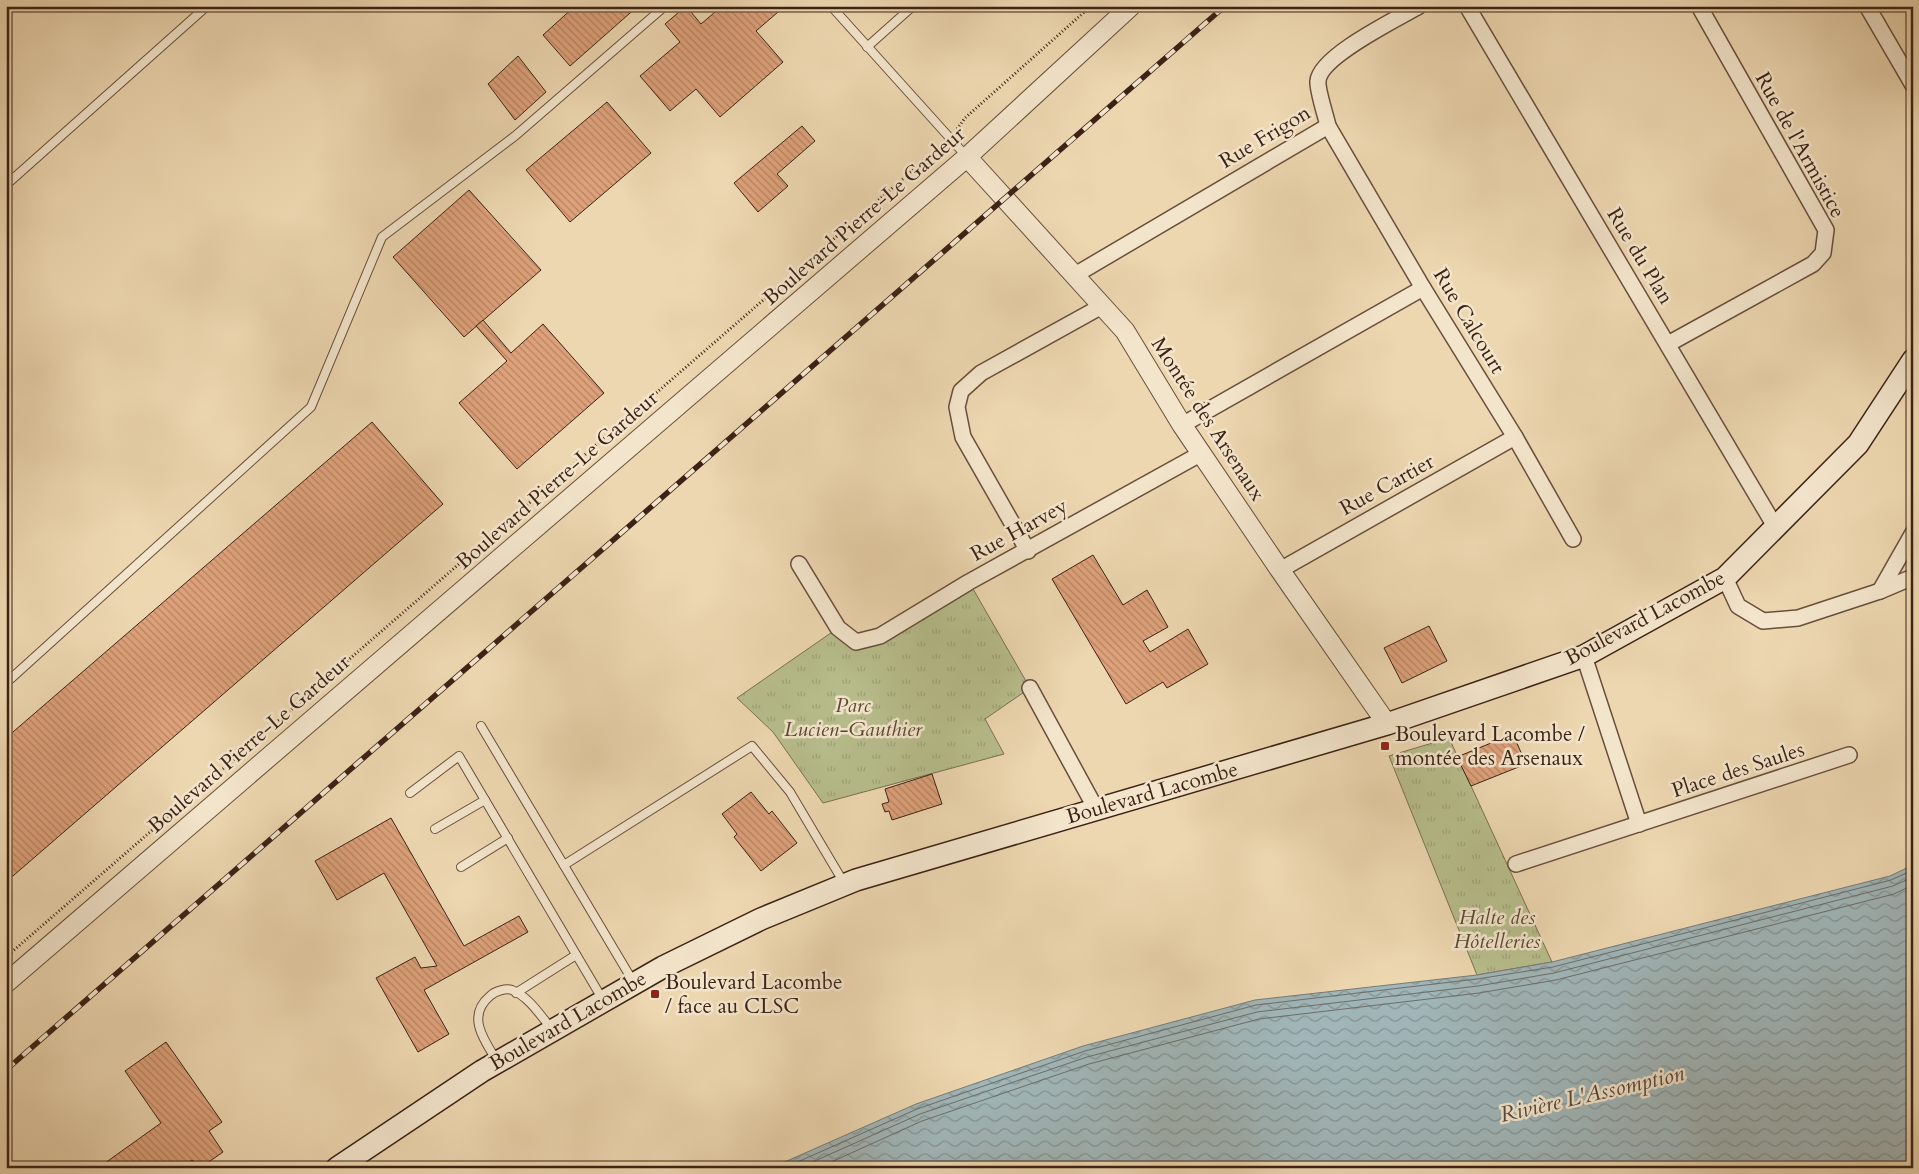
<svg xmlns="http://www.w3.org/2000/svg" width="1919" height="1174" font-family="Cardo,serif">
  <style>
    .park { fill: url(#park-tufts); stroke: #7a7051 }
    .water { fill: url(#water-waves); stroke: #787b77 }
    .lines { fill: none; stroke-linecap: round; stroke-linejoin: round }
    .shore { stroke: #6e6c67; stroke-width: 1 }
    .building { fill: url(#building-back-hatch); stroke: #3c2216 }
    .service-casing { stroke: #684f3c; stroke-width: 10 }
    .minor-casing { stroke: #684f3c; stroke-width: 18 }
    .tertiary-casing { stroke: #684f3c; stroke-width: 21 }
    .secondary-casing { stroke: #3c2216; stroke-width: 24 }
    .path { stroke: #3c2216; stroke-width: 3; stroke-dasharray: 1 2.5; stroke-linecap: butt }
    .service { stroke: #f3e5cc; stroke-width: 8 }
    .minor { stroke: #f3e5cc; stroke-width: 15 }
    .tertiary { stroke: #f3e5cc; stroke-width: 19 }
    .secondary { stroke: #f3e5cc; stroke-width: 21 }
    .rail-casing { stroke: #3c2216; stroke-width: 5.5 }
    .rail { stroke: #f3e5cc; stroke-width: 4; stroke-dasharray: 11; stroke-linecap: butt }
    .poi-dot { fill: #8f2418; stroke: #f3e5cc; stroke-width: 2 }
    .labels { text-anchor: middle; dominant-baseline: central; stroke-width: 5; stroke-linejoin: round; paint-order: stroke }
    .street-label { font-size: 21px; fill: #3c2216; stroke: #f3e5cc }
    .park-label { font-size: 21px; font-style: italic; fill: #5b4934; stroke: #f3e5cc }
    .poi-label { font-size: 21px; fill: #3c2216; stroke: #f3e5cc; text-anchor: start }
    .water-label { font-size: 22px; font-style: italic; fill: #55473e; stroke: #f3e5cc }
  </style>
  <defs>
    <pattern id="park-tufts" width="24" height="20" patternUnits="userSpaceOnUse" patternTransform="scale(1.25)"><rect width="24" height="20" fill="#b7be8c"/><path d="M3 7l-1-3M5 7V3M7 7l1-3M15 17l-1-3M17 17v-4M19 17l1-3" fill="none" stroke="#9ea378"/></pattern>
    <pattern id="water-waves" width="16" height="10" patternUnits="userSpaceOnUse" patternTransform="scale(1.25)"><rect width="16" height="10" fill="#a0b6b8"/><path d="M0 5q4-4 8 0t8 0" fill="none" stroke="#849495"/></pattern>
    <pattern id="building-back-hatch" width="6" height="6" patternUnits="userSpaceOnUse" patternTransform="scale(1.25)"><rect width="6" height="6" fill="#dea17a"/><path d="M-1 5l2 2M0 0l6 6M5-1l2 2" fill="none" stroke="#b58363"/></pattern>
  </defs>
  <rect width="100%" height="100%" fill="#edd7b0"/>
  <filter id="stains"><feTurbulence type="fractalNoise" baseFrequency=".004" numOctaves="4"/><feColorMatrix values="0 0 0 0 .2 0 0 0 0 .09 0 0 0 0 .02 0 0 0 .5 -.17"/></filter>
  <radialGradient id="worn" r=".72"><stop offset=".6" stop-color="#630" stop-opacity="0"/><stop offset="1" stop-color="#630" stop-opacity=".3"/></radialGradient>
  <!-- park -->
  <g class="park">
    <polygon points="969,582 1030,688 985,719 1004,754 823,803 773,732 737,698 838,628 856,642"/>
    <polygon points="1449,738 1552,962 1477,975 1389,756"/>
  </g>
  <!-- water -->
  <polygon class="water" points="1913,865 1913,1168 771,1168 916,1104 1083,1046 1255,1000 1477,975 1552,962 1890,876"/>
  <g class="lines">
    <!-- shore -->
    <g class="shore">
      <polyline points="784,1168 917,1109 1085,1051 1256,1005 1477,979 1553,967 1891,880 1913,870"/>
      <polyline points="799,1168 920,1114 1087,1057 1257,1012 1478,986 1554,973 1893,886 1913,877"/>
      <polyline points="818,1168 922,1121 1089,1064 1259,1019 1479,993 1556,980 1894,894 1913,885"/>
    </g>
  </g>
  <!-- building -->
  <g class="building">
    <polygon points="575,6 638,6 570,66 543,35"/>
    <polygon points="686,6 701,24 722,6 785,6 756,31 783,62 720,117 696,89 670,111 640,76 680,42 665,24"/>
    <polygon points="518,56 546,92 515,120 488,84"/>
    <polygon points="607,102 651,153 570,222 526,170"/>
    <polygon points="802,126 815,141 777,174 788,186 758,212 734,183"/>
    <polygon points="469,190 541,270 464,337 393,257"/>
    <polygon points="483,320 511,353 543,324 604,393 517,469 459,403 507,361 476,326"/>
    <polygon points="372,422 443,504 6,882 6,738"/>
    <polygon points="1093,555 1123,605 1147,590 1168,627 1143,641 1150,652 1188,629 1208,664 1167,688 1163,682 1126,704 1052,579"/>
    <polygon points="1429,626 1447,661 1402,683 1384,648"/>
    <polygon points="1513,734 1526,764 1471,786 1457,757"/>
    <polygon points="932,774 942,804 892,820 889,811 885,812 882,804 889,802 885,789"/>
    <polygon points="751,792 769,814 772,811 797,843 761,871 734,837 737,834 722,814"/>
    <polygon points="391,818 464,946 519,916 528,932 424,990 449,1034 418,1052 376,978 415,957 421,968 437,966 384,873 337,900 315,861"/>
    <polygon points="166,1042 222,1122 209,1131 223,1152 200,1168 198,1168 192,1160 182,1168 98,1168 161,1123 125,1071"/>
  </g>
  <g class="lines">
    <defs>
      <g id="service">
        <polyline points="831,6 967,157"/>
        <polyline points="867,47 913,6"/>
        <polyline points="6,185 207,6"/>
        <polyline points="6,683 311,407 382,237 515,136 665,6"/>
        <polyline points="481,726 634,983"/>
        <polyline points="410,793 459,756 603,1000"/>
        <polyline points="435,829 485,800"/>
        <polyline points="564,865 752,746 790,792 844,883"/>
        <polyline points="461,867 508,838"/>
        <polyline points="516,993 576,955"/>
        <path d="M497,1061C484,1040 466,1016 490,996C495,991 506,988 512,990C529,997 540,1015 551,1028"/>
      </g>
      <g id="minor">
        <polyline points="1467,6 1776,528"/>
        <polyline points="1867,6 1913,85"/>
        <polyline points="1328,126 1423,288 1515,437 1573,539"/>
        <path d="M1075,275L1328,126C1326,116 1317,90 1318,81C1320,56 1397,19 1419,6"/>
        <polyline points="1668,344 1813,264 1823,253 1826,230 1699,6"/>
        <polyline points="1182,425 1423,288"/>
        <polyline points="1028,551 963,437 957,407 961,391 981,373 1102,306"/>
        <polyline points="799,564 838,628 856,642 880,636 969,582 1202,453"/>
        <polyline points="1280,570 1515,437"/>
        <polyline points="1725,578 1738,606 1763,621 1798,618 1880,591 1913,577"/>
        <polyline points="1880,591 1913,533"/>
        <polyline points="1584,656 1639,824"/>
        <polyline points="1030,688 1096,809"/>
        <polyline points="1516,864 1849,755"/>
      </g>
      <g id="tertiary">
        <polyline points="967,157 1125,331 1182,425 1280,570 1387,724"/>
        <polyline points="6,983 967,157 1131,6"/>
      </g>
      <polyline id="secondary" points="337,1168 482,1071 663,967 761,919 856,880 1387,724 1584,656 1725,578 1858,444 1913,360"/>
    </defs>
    <!-- service casing -->
    <use href="#service" class="service-casing"/>
    <!-- minor casing -->
    <use href="#minor" class="minor-casing"/>
    <!-- tertiary casing -->
    <use href="#tertiary" class="tertiary-casing"/>
    <!-- secondary casing -->
    <use href="#secondary" class="secondary-casing"/>
    <!-- path -->
    <g class="path">
      <polyline points="957,129 965,118 1091,6"/>
      <polyline points="6,957 942,145"/>
    </g>
    <!-- service -->
    <use href="#service" class="service"/>
    <!-- minor -->
    <use href="#minor" class="minor"/>
    <!-- tertiary -->
    <use href="#tertiary" class="tertiary"/>
    <!-- secondary -->
    <use href="#secondary" class="secondary"/>
    <defs>
      <polyline id="rail" points="6,1070 1225,6"/>
    </defs>
    <!-- rail casing -->
    <use href="#rail" class="rail-casing"/>
    <!-- rail -->
    <use href="#rail" class="rail"/>
  </g>
  <!-- markers -->
  <g class="poi-dot">
    <rect x="1380" y="741" width="10" height="10" rx="2.5"/>
    <rect x="650" y="989" width="10" height="10" rx="2.5"/>
  </g>
  <g class="labels">
    <!-- street labels -->
    <g class="street-label">
      <text transform="translate(1265 137) rotate(-31)">Rue Frigon</text>
      <text transform="translate(1800 145) rotate(61)">Rue de l'Armistice</text>
      <text transform="translate(864 216) rotate(-41)">Boulevard Pierre-Le Gardeur</text>
      <text transform="translate(1640 256) rotate(59)">Rue du Plan</text>
      <text transform="translate(1469 321) rotate(59)">Rue Calcourt</text>
      <text transform="translate(1208 419) rotate(57)">Montée des Arsenaux</text>
      <text transform="translate(557 480) rotate(-41)">Boulevard Pierre-Le Gardeur</text>
      <text transform="translate(1387 485) rotate(-29)">Rue Cartier</text>
      <text transform="translate(1019 530) rotate(-29)">Rue Harvey</text>
      <text transform="translate(1645 618) rotate(-28)">Boulevard Lacombe</text>
      <text transform="translate(249 744) rotate(-41)">Boulevard Pierre-Le Gardeur</text>
      <text transform="translate(1738 770) rotate(-18)">Place des Saules</text>
      <text transform="translate(1152 793) rotate(-16)">Boulevard Lacombe</text>
      <text transform="translate(568 1021) rotate(-30)">Boulevard Lacombe</text>
    </g>
    <!-- park labels -->
    <g class="park-label">
      <text x="853" y="705">Parc<tspan x="853" dy="24">Lucien-Gauthier</tspan></text>
      <text x="1497" y="917">Halte des<tspan x="1497" dy="24">Hôtelleries</tspan></text>
    </g>
    <!-- poi labels -->
    <g class="poi-label">
      <text x="1395" y="734">Boulevard Lacombe /<tspan x="1395" dy="24">montée des Arsenaux</tspan></text>
      <text x="665" y="982">Boulevard Lacombe<tspan x="665" dy="24">/ face au CLSC</tspan></text>
    </g>
    <!-- water labels -->
    <g class="water-label">
      <text transform="translate(1592 1094) rotate(-13)">Rivière L'Assomption</text>
    </g>
  </g>
  <!-- margin -->
  <rect width="1919" height="1174" fill="none" stroke="#edd7b0" stroke-width="25"/>
  <rect x="8" y="8" width="1904" height="1159" fill="none" stroke="#3c2216" stroke-width="2.5"/>
  <rect x="12" y="12" width="1894" height="1149" fill="none" stroke="#3c2216"/>
  <rect width="100%" height="100%" filter="url(#stains)"/>
  <rect width="100%" height="100%" fill="url(#worn)"/>
</svg>
